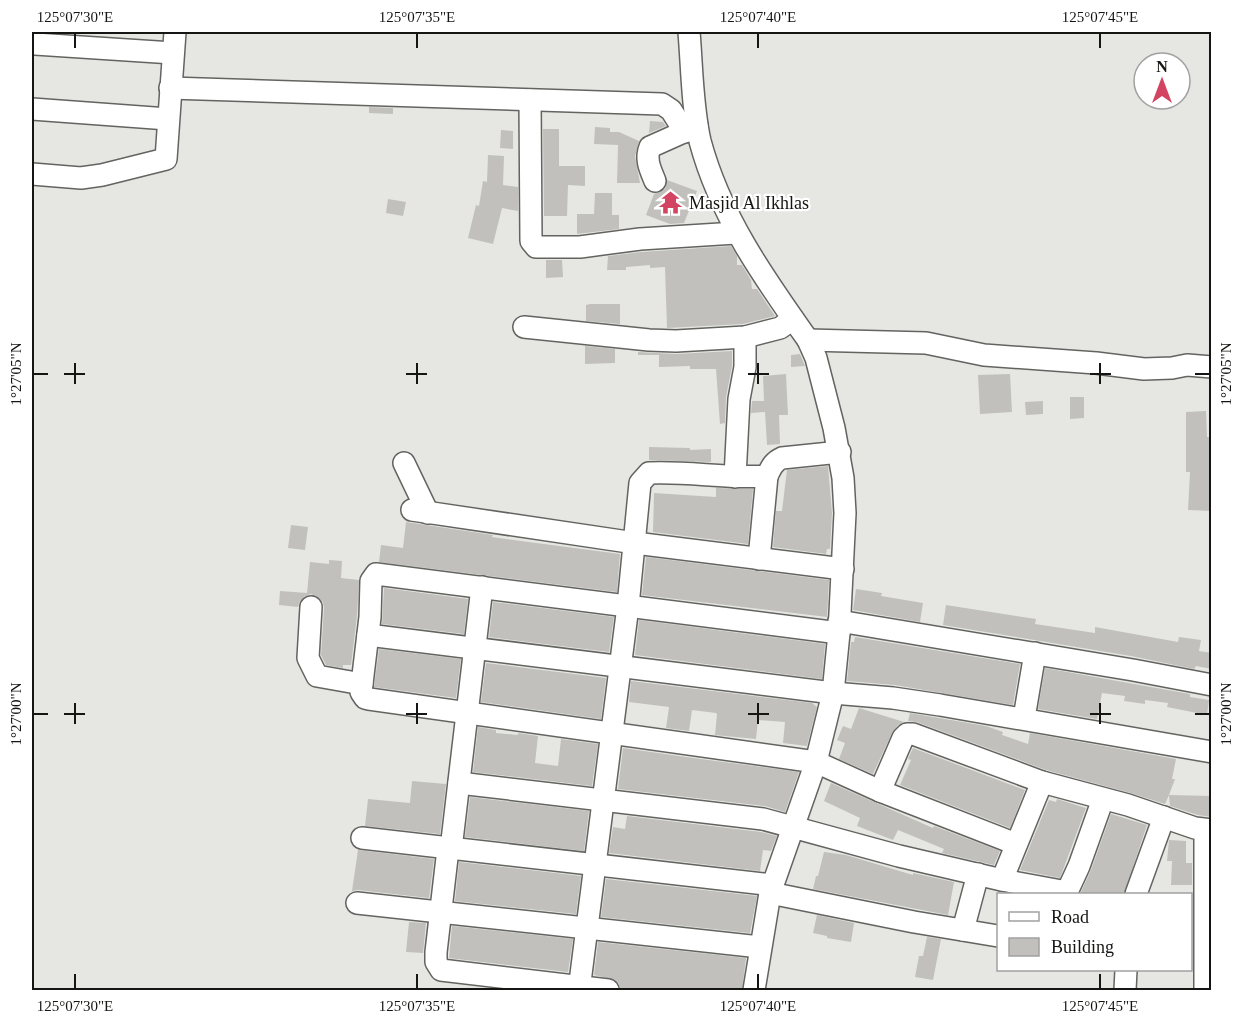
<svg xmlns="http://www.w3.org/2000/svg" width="1243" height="1022" font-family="'Times New Roman',serif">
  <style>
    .building { fill: #c1c0bc }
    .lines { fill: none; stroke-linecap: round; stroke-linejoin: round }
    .minor-casing { stroke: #636460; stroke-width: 24 }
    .minor { stroke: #fff; stroke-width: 21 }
    .ticks { fill: none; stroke: #151513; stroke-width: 2 }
    .labels { text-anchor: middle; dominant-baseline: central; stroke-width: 4.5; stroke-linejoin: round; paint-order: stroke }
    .poi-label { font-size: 18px; fill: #151513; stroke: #fff; text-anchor: start }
    .neatline { fill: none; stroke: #151513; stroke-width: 2 }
    .ticks-label { font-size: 15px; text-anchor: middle; fill: #151513 }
  </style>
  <rect width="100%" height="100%" fill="#e6e7e3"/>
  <!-- building -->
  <g class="building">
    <polygon points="369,107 393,108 393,114 369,113"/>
    <polygon points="650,121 663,122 666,126 649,133"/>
    <polygon points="595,127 610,128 610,132 619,132 639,141 635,156 640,183 617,183 618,145 594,144"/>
    <polygon points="543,129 559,129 559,166 585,166 585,186 568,185 567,216 544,216"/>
    <polygon points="501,130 513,131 513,149 500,148"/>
    <polygon points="488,155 504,156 503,185 518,187 518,211 502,208 493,244 468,238 476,205 479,206 483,181 487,182"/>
    <polygon points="667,180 697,191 684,223 670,224 646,215 654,194 665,189"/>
    <polygon points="595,193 612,193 612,215 619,215 619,229 577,234 577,214 594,214"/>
    <polygon points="388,199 406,202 403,216 386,213"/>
    <polygon points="731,246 737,256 737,265 742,265 751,280 752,289 757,289 775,316 743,324 667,328 665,267 650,268 650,265 626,267 626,270 607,270 608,256 641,252"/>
    <polygon points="546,260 562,260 563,277 546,278"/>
    <polygon points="590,304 620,304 620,324 586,321 586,305"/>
    <polygon points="585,346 615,349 615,363 585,364"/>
    <polygon points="732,351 732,366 726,397 725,423 720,424 716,369 690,369 690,366 659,367 659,355 638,355 638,352 676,354"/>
    <polygon points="800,354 805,366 791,367 791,355"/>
    <polygon points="786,374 788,415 779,415 780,444 767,445 765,412 751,413 752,401 764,401 763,376"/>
    <polygon points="1010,374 1012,412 980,414 978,375"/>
    <polygon points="1070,397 1084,397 1084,418 1070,419"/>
    <polygon points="1043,401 1043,414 1026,415 1025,402"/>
    <polygon points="1206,411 1207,437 1212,437 1212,511 1188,510 1190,472 1186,472 1186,412"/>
    <polygon points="649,447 690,448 690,450 711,449 711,462 649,460"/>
    <polygon points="828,466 832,513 830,549 827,549 826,554 773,547 776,511 782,511 787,470"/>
    <polygon points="716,488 753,489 748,544 653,532 654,493 716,497"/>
    <polygon points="406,522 493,535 492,537 620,554 617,592 379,562 381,545 403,548"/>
    <polygon points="291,525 308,527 305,550 288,548"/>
    <polygon points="646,557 829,580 827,617 642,595"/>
    <polygon points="329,560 342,561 341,578 359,580 357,616 351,665 343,665 343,668 326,665 321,655 324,608 323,602 318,597 311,594 305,596 300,601 298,607 279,605 280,591 307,593 310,562 329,564"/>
    <polygon points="384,588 468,599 464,634 382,624"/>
    <polygon points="856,589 882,593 881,596 923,603 920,622 853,610"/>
    <polygon points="493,602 614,617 609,652 489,637"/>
    <polygon points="946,605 1036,619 1035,624 1095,633 1095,627 1178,642 1179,637 1201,640 1199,651 1212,653 1212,669 1196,666 1194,669 1131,656 943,625"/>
    <polygon points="639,620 825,644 822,679 635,655"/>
    <polygon points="855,637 1020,664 1013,705 895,685 847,681 851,642 854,642"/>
    <polygon points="379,649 461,659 456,698 374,687"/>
    <polygon points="486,663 606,678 601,719 481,702"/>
    <polygon points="1045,668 1190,694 1190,697 1209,700 1207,715 1167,707 1168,703 1145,700 1145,704 1124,701 1125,696 1102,693 1097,719 1038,709"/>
    <polygon points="631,681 812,703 817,707 807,746 783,743 785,722 758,720 756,739 715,735 717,714 716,713 692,710 689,731 666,728 669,707 629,702"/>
    <polygon points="859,708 904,722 898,725 892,733 873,774 839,759 845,743 837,740 843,726 851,729"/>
    <polygon points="910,713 986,726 1003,732 1002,735 1028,744 1030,733 1176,759 1172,779 1175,779 1169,795 1212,796 1212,817 1198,815 1170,806 1169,795 1165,804 1131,793 1046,770 917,722 908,721"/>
    <polygon points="478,727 496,730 496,733 518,735 518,733 538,736 535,763 558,766 561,739 598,744 592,786 473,772"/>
    <polygon points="623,748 686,757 799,772 785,812 765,806 618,789"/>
    <polygon points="913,748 1025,790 1010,828 900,785 911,760 908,759"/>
    <polygon points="412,781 446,784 440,834 365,826 368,799 410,803"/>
    <polygon points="831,783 933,828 934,826 1000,851 994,865 942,853 944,849 898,830 893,840 857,826 860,818 824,801"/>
    <polygon points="470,797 589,811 584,851 465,837"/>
    <polygon points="1057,799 1086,808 1060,878 1020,870 1049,800 1056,802"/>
    <polygon points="1111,814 1147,825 1124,894 1080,894 1091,870"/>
    <polygon points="627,816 761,832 777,836 771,851 763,850 760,871 609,853 613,827 625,829"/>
    <polygon points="1169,840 1186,841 1186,863 1192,863 1192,885 1171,885 1172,861 1167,861"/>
    <polygon points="358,850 434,859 429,898 358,890 352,891"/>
    <polygon points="824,852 846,855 913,875 913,873 954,882 948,915 813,889 816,876 818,876"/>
    <polygon points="459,862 581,876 576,914 455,901"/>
    <polygon points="606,879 757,896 750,933 601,917"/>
    <polygon points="817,915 854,923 851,942 827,938 827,936 813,933"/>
    <polygon points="409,922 426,923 423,953 406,952"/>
    <polygon points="452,926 573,939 568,972 449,958"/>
    <polygon points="927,937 941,939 933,980 915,977 919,956 923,956"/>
    <polygon points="598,942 746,958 742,990 621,990 619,984 615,980 594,975"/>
  </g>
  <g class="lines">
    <defs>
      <g id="minor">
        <path d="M689,32C692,67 692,106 700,141C720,216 764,278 808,340L816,358L834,428L843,478L845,513L839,633L833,693L816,762L770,893L754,990"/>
        <polyline points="35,44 173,53"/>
        <polyline points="170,88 662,104 671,110 685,132"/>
        <polyline points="530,100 531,241 536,247 580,247 640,239 736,233"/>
        <polyline points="32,109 168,119"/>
        <polyline points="32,174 81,178 102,175 166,159 175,32"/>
        <path d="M655,181C650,169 645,159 650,147L697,126"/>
        <polyline points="524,327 649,340 676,341 745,337 780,328 793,319"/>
        <polyline points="808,340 926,343 984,355 1096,363 1144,369 1172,368 1187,365 1212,367"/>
        <polyline points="404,463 428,513"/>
        <polyline points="735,477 739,399 745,367 745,337"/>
        <polyline points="412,510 635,543 843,569"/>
        <polyline points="759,559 767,476"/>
        <polyline points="311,607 308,658 317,676 362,684"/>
        <polyline points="839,621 1133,670 1212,685"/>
        <polyline points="839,633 376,574 371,581 370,617 361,692 365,698 369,699 816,762 880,791 1016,844"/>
        <polyline points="368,635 833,693 893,698 940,705 1212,752"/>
        <polyline points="1024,718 1035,653"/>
        <polyline points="459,783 763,819 899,856 1002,880 1067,892 1079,866 1103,799"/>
        <polyline points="880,791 903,738 907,734 913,734 1042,782 1128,805 1195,828 1212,830"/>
        <polyline points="1205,830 1205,990"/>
        <polyline points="362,838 773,885"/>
        <polyline points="448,849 436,952 436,962 441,970 608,990"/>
        <polyline points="451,849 482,587"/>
        <polyline points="1002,880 1042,782"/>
        <polyline points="770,893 914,922 998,936"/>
        <polyline points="1136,894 1164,817"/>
        <polyline points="357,903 760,947"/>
        <polyline points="963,930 978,874"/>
        <path d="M579,990L628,606L640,483L649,473C689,471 728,479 767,476C771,468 773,462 782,458L840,452"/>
        <polyline points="1125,990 1126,970"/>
      </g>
    </defs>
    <!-- minor casing -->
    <use href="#minor" class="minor-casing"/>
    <!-- minor -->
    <use href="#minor" class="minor"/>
  </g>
  <!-- ticks -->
  <path class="ticks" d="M75,33V48M417,33V48M758,33V48M1100,33V48M75,363V384M417,363V384M758,363V384M1100,363V384M33,374H48M64,374H85M406,374H427M748,374H769M1090,374H1111M1195,374H1210M75,703V724M417,703V724M758,703V724M1100,703V724M33,714H48M64,714H85M406,714H427M748,714H769M1090,714H1111M1195,714H1210M75,974V989M417,974V989M758,974V989M1100,974V989"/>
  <!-- icons -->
  <defs>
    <symbol id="temple-bare" viewBox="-9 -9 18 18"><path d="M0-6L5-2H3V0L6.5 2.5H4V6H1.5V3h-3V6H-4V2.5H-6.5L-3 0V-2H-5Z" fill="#d34362" stroke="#fff" stroke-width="2.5" paint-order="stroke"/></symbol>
  </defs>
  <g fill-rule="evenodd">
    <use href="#temple-bare" x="654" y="186" width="33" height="33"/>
  </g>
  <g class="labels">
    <!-- poi labels -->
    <g class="poi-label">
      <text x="689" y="203">Masjid Al Ikhlas</text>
    </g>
  </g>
  <!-- border -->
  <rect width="1243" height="1022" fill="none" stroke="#ffffff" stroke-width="66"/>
  <!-- legend -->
  <rect x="997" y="893" width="195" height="78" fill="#ffffff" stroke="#a1a1a1" stroke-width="1.5"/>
  <rect x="1009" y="912" width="30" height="9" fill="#ffffff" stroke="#a1a1a1" stroke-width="1.5"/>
  <text x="1051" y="923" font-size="18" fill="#151513">Road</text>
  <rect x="1009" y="938" width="30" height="18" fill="#c1c0bc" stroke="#a1a1a1" stroke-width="1.5"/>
  <text x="1051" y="953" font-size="18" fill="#151513">Building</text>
  <!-- north arrow -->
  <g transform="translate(1162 81)"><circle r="28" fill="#ffffff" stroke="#a1a1a1" stroke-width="1.5"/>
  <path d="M0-4.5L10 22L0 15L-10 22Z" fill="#d34362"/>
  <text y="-9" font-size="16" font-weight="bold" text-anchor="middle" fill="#151513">N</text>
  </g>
  <rect x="33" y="33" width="1177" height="956" class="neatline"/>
  <g class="ticks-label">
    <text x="75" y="22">125°07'30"E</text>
    <text x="417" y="22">125°07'35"E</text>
    <text x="758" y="22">125°07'40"E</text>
    <text x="1100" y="22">125°07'45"E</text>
    <text transform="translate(16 374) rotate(-90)" y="5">1°27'05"N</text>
    <text transform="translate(1226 374) rotate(-90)" y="5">1°27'05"N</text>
    <text transform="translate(16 714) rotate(-90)" y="5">1°27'00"N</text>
    <text transform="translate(1226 714) rotate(-90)" y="5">1°27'00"N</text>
    <text x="75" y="1011">125°07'30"E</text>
    <text x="417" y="1011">125°07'35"E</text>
    <text x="758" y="1011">125°07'40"E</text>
    <text x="1100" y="1011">125°07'45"E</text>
  </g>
</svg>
